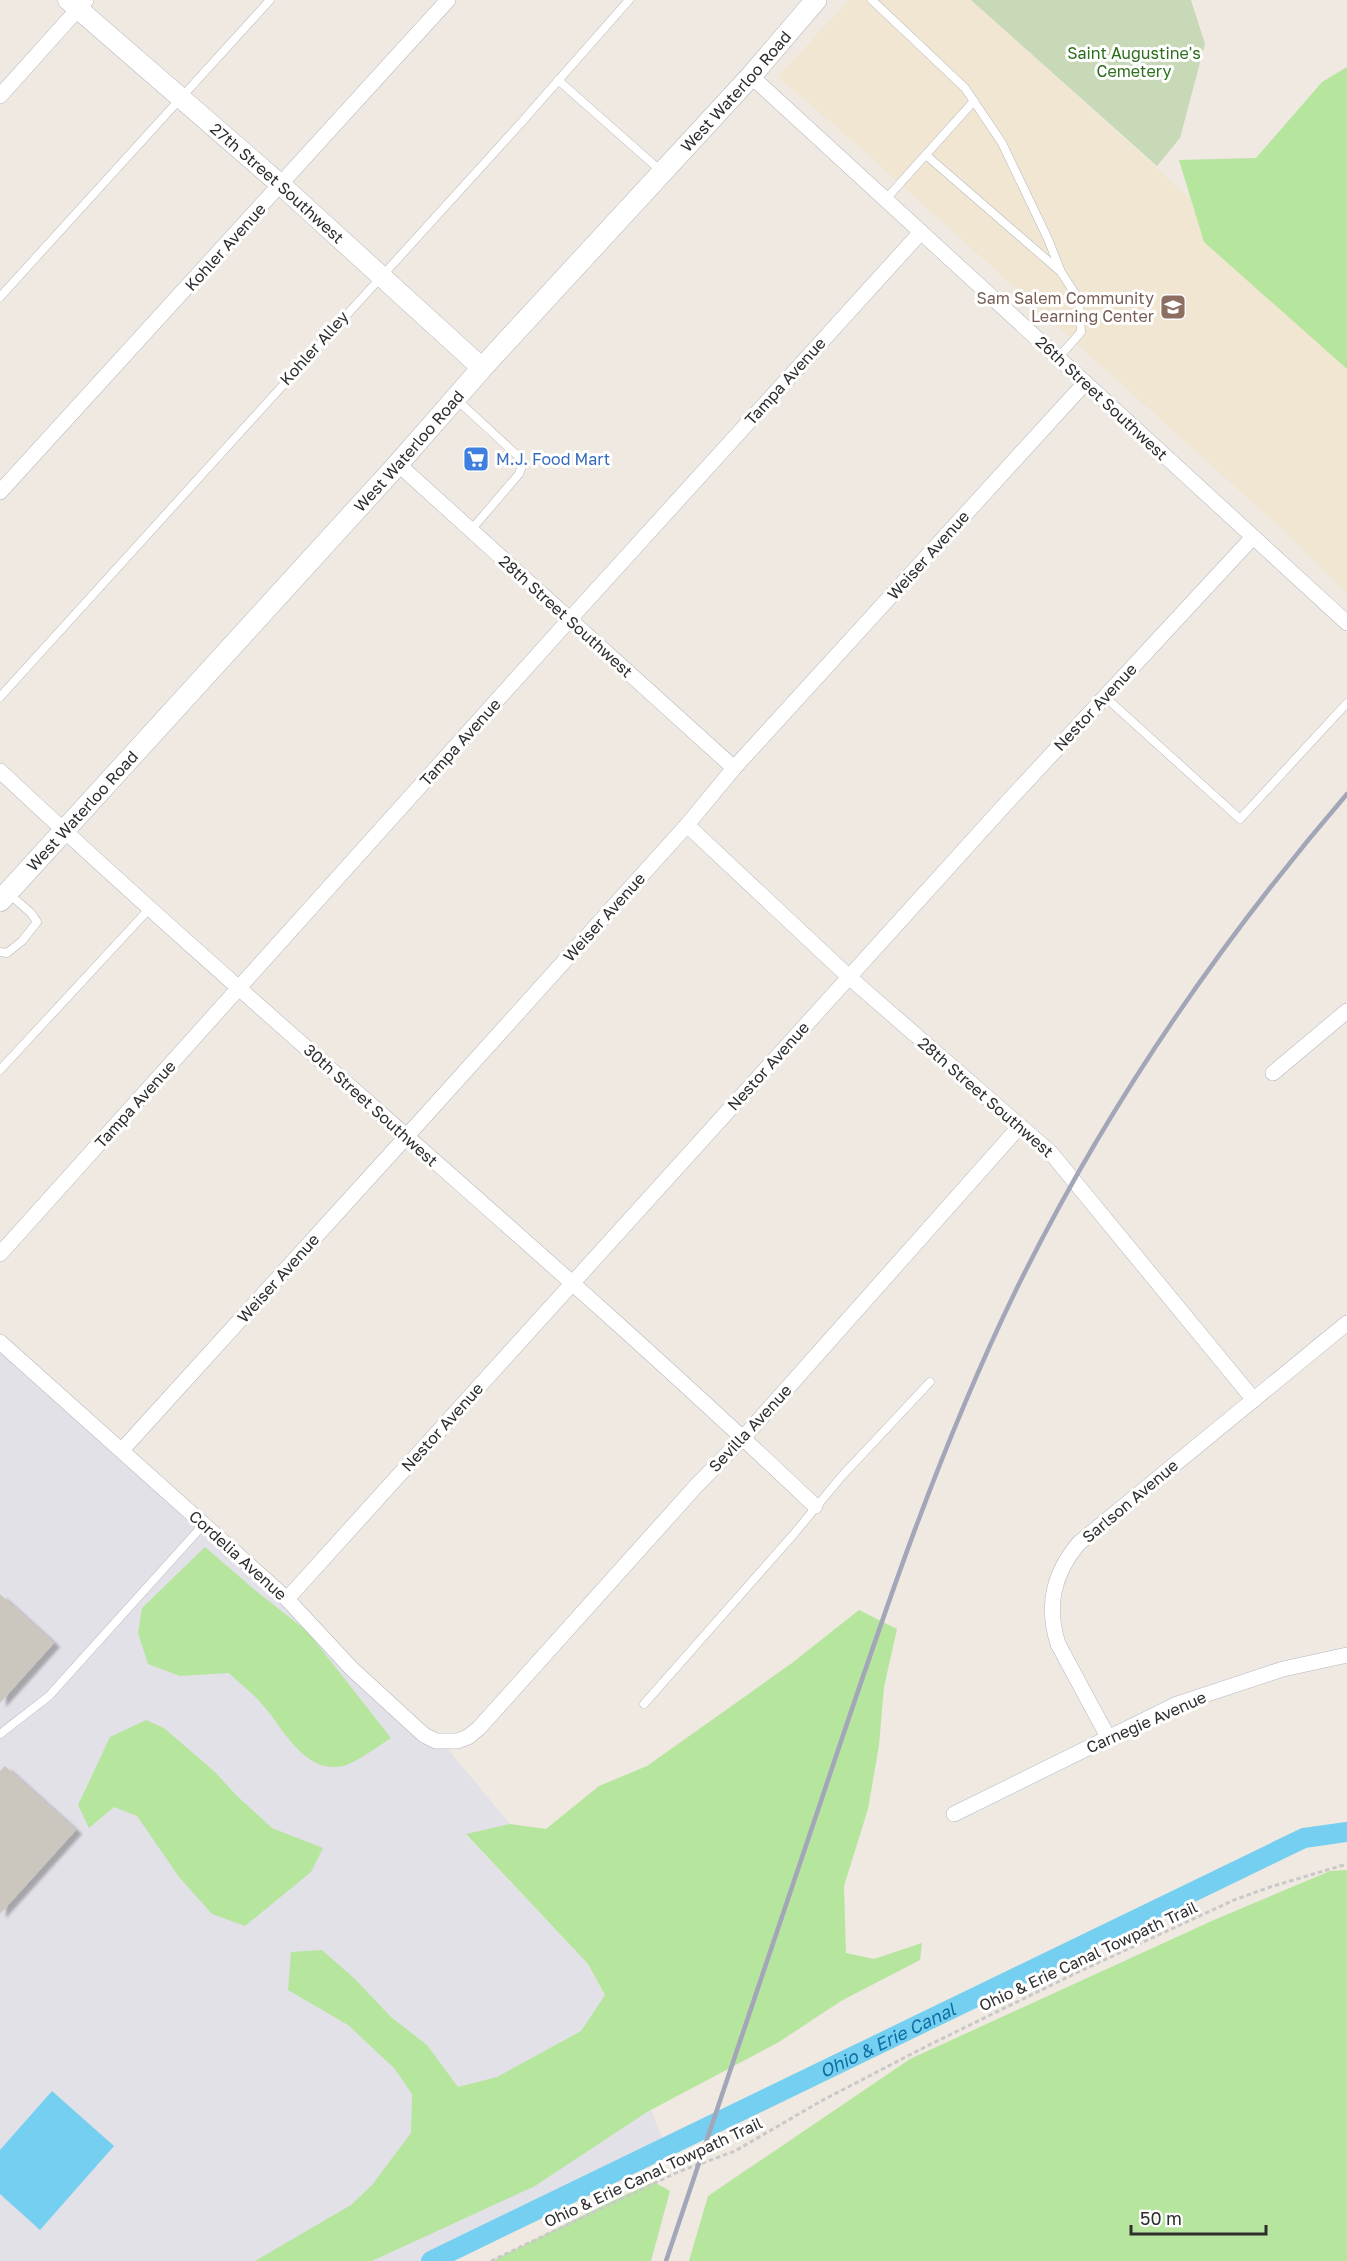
<svg xmlns="http://www.w3.org/2000/svg" width="1347" height="2261" font-family="'Golos Text',sans-serif">
  <style>
    .industrial { fill: #e3e1e8 }
    .education { fill: #f0e6d1 }
    .green { fill: #b6e59e }
    .cemetery { fill: #c8d9b8 }
    .water { fill: #75cff0 }
    .lines { fill: none; stroke-linecap: round; stroke-linejoin: round }
    .canal { stroke: #75cff0; stroke-width: 20 }
    .building { fill: #cbc7bf; filter: url(#shadow) }
    .service-casing { stroke: #b4b7c1; stroke-width: 9 }
    .minor-casing { stroke: #b4b7c1; stroke-width: 16 }
    .tertiary-casing { stroke: #b4b7c1; stroke-width: 21 }
    .secondary-casing { stroke: #b4b7c1; stroke-width: 22 }
    .path { stroke: #c9c9c9; stroke-width: 3; stroke-dasharray: 4.5 3; stroke-linecap: butt }
    .service { stroke: #fff; stroke-width: 8 }
    .minor { stroke: #fff; stroke-width: 15 }
    .tertiary { stroke: #fff; stroke-width: 20 }
    .secondary { stroke: #fff; stroke-width: 21 }
    .rail { stroke: #a3a6b8; stroke-width: 4.5 }
    .labels { text-anchor: middle; dominant-baseline: central; stroke-width: 6; stroke-linejoin: round; paint-order: stroke }
    .park-label { font-size: 16px; fill: #2c6e1b; stroke: #fff }
    .street-label { font-size: 16px; fill: #2e2e2e; stroke: #fff }
    .education-label { font-size: 16px; fill: #785e54; stroke: #fff; text-anchor: end }
    .shop-label { font-size: 16px; fill: #366cbe; stroke: #fff; text-anchor: start }
    .water-label { font-size: 18px; font-style: italic; fill: #0d6fa3; stroke: #fff }
  </style>
  <defs>
    <filter id="shadow"><feDropShadow dx="6" dy="4" stdDeviation="1.5" flood-color="#0004"/></filter>
  </defs>
  <rect width="100%" height="100%" fill="#efe9e1"/>
  <!-- industrial -->
  <polygon class="industrial" points="0,1342 355,1672 442,1742 510,1824 466,1835 588,1964 605,1995 666,2147 431,2261 0,2261"/>
  <!-- education -->
  <polygon class="education" points="849,0 971,0 1347,340 1347,594 1284,531 855,143 778,77"/>
  <!-- green -->
  <g class="green">
    <polygon points="1347,67 1347,369 1204,242 1179,160 1256,158 1322,82"/>
    <path d="M205,1547L256,1591L307,1631L391,1738C380,1745 354,1764 343,1766C303,1775 282,1725 260,1702C250,1691 239,1683 229,1673L180,1676L148,1664L138,1633L142,1608Z"/>
    <polygon points="859,1610 897,1629 884,1687 879,1745 868,1809 844,1886 846,1953 874,1959 922,1943 920,1960 841,2001 779,2042 647,2112 535,2186 372,2261 255,2261 351,2205 372,2185 411,2133 412,2094 394,2068 348,2025 288,1990 291,1952 322,1950 355,1979 391,2017 427,2045 458,2087 497,2077 581,2031 605,1995 588,1964 466,1834 510,1824 546,1829 599,1786 647,1766 792,1663"/>
    <polygon points="146,1720 164,1728 215,1772 237,1796 272,1828 323,1848 311,1872 245,1926 212,1914 179,1877 137,1816 114,1807 89,1828 78,1805 110,1737"/>
    <polygon points="1347,1870 1347,2261 689,2261 708,2196 910,2059 1214,1920 1330,1871"/>
    <polygon points="654,2182 670,2191 651,2261 492,2261 610,2202"/>
  </g>
  <!-- cemetery -->
  <polygon class="cemetery" points="971,0 1191,0 1205,44 1180,138 1157,166"/>
  <!-- water -->
  <polygon class="water" points="52,2091 114,2146 40,2230 0,2194 0,2150"/>
  <g class="lines">
    <!-- canal -->
    <path class="canal" id="s1" d="M431,2261L1304,1838L1347,1832"/>
  </g>
  <!-- building -->
  <g class="building">
    <polygon points="0,1594 54,1643 0,1703"/>
    <polygon points="5,1766 76,1830 0,1914 0,1771"/>
  </g>
  <g class="lines">
    <defs>
      <g id="service">
        <polyline points="872,0 965,88 1002,143 1048,239 1061,272"/>
        <polyline points="558,80 661,171"/>
        <polyline points="926,155 1061,272 1079,300 1081,332 1059,357"/>
        <polyline points="886,199 974,101"/>
        <polyline points="0,297 270,0"/>
        <polyline points="456,399 519,457 522,466 519,474 471,530"/>
        <polyline points="1104,696 1240,819 1347,703"/>
        <polyline points="0,697 520,124 629,0"/>
        <polyline points="0,952 7,953 22,941 37,922 31,913 8,893"/>
        <polyline points="0,1070 150,908"/>
        <polyline points="644,1704 793,1535 841,1477 930,1382"/>
        <polyline points="0,1734 49,1696 204,1524"/>
      </g>
      <g id="minor">
        <polyline points="751,76 1347,623"/>
        <polyline points="0,96 86,0"/>
        <polyline points="398,464 734,768"/>
        <polyline points="0,492 448,0"/>
        <path d="M0,771C267,1021 550,1254 815,1506"/>
        <polyline points="687,825 849,977 1051,1153 1254,1400"/>
        <polyline points="1273,1073 1347,1011"/>
        <polyline points="0,1254 570,619 921,232"/>
        <polyline points="0,1342 287,1599 352,1669 424,1735 436,1741 457,1741 468,1737 479,1728 697,1485 743,1438 1020,1126"/>
        <polyline points="122,1450 406,1137 687,825 734,768 1085,383"/>
        <polyline points="287,1599 1001,809 1253,537"/>
        <path d="M1108,1737L1058,1644C1046,1606 1053,1574 1079,1543L1347,1323"/>
        <polyline points="954,1814 1177,1704 1283,1669 1347,1655"/>
      </g>
      <g id="tertiary">
        <path id="s2" d="M68,0L281,185L482,368"/>
      </g>
      <g id="secondary">
        <path id="s3" d="M0,901L398,464L482,368L751,76L816,0"/>
      </g>
    </defs>
    <!-- service casing -->
    <use href="#service" class="service-casing"/>
    <!-- minor casing -->
    <use href="#minor" class="minor-casing"/>
    <!-- tertiary casing -->
    <use href="#tertiary" class="tertiary-casing"/>
    <!-- secondary casing -->
    <use href="#secondary" class="secondary-casing"/>
    <!-- path -->
    <polyline class="path" points="491,2261 678,2172 735,2151 823,2100 923,2048 1076,1973 1234,1900 1270,1887 1347,1864"/>
    <!-- service -->
    <use href="#service" class="service"/>
    <!-- minor -->
    <use href="#minor" class="minor"/>
    <!-- tertiary -->
    <use href="#tertiary" class="tertiary"/>
    <!-- secondary -->
    <use href="#secondary" class="secondary"/>
    <!-- rail -->
    <path class="rail" d="M666,2261C718,2106 771,1950 823,1795C881,1622 936,1455 1016,1290C1103,1113 1218,944 1347,794"/>
  </g>
  <!-- icons -->
  <defs>
    <symbol id="school-square" viewBox="-11 -11 22 22"><rect x="-9" y="-9" width="18" height="18" rx="4" fill="#8d6e63" stroke="#fff"/><path d="M0-5L7-2L0 1L-7-2ZM-4 1L0 2.5L4 1V4Q0 6-4 4Z" fill="#fff"/></symbol>
    <symbol id="supermarket-square" viewBox="-11 -11 22 22"><rect x="-9" y="-9" width="18" height="18" rx="4" fill="#3f7fe0" stroke="#fff"/><path d="M-6-5.5h2.5l.6 2H6L4.5 2H-2.5L-4.4-4H-6ZM-1.5 3.2a1.3 1.3 0 1 0 .1 0ZM3 3.2a1.3 1.3 0 1 0 .1 0Z" fill="#fff"/></symbol>
  </defs>
  <g fill-rule="evenodd">
    <use href="#school-square" x="1158" y="292" width="30" height="30"/>
    <use href="#supermarket-square" x="461" y="444" width="30" height="30"/>
  </g>
  <g class="labels">
    <!-- park labels -->
    <g class="park-label">
      <text x="1134" y="53">Saint Augustine's<tspan x="1134" dy="18">Cemetery</tspan></text>
    </g>
    <!-- street labels -->
    <g class="street-label">
      <text stroke="none"><textPath href="#s3" startOffset="1094">West Waterloo Road</textPath></text>
      <text stroke="none"><textPath href="#s2" startOffset="278">27th Street Southwest</textPath></text>
      <text transform="translate(225 247) rotate(-48)">Kohler Avenue</text>
      <text transform="translate(314 348) rotate(-48)">Kohler Alley</text>
      <text transform="translate(785 381) rotate(-48)">Tampa Avenue</text>
      <text transform="translate(1102 398) rotate(43)">26th Street Southwest</text>
      <text stroke="none"><textPath href="#s3" startOffset="608">West Waterloo Road</textPath></text>
      <text transform="translate(928 555) rotate(-48)">Weiser Avenue</text>
      <text transform="translate(566 616) rotate(42)">28th Street Southwest</text>
      <text transform="translate(1095 707) rotate(-47)">Nestor Avenue</text>
      <text transform="translate(460 742) rotate(-48)">Tampa Avenue</text>
      <text stroke="none"><textPath href="#s3" startOffset="122">West Waterloo Road</textPath></text>
      <text transform="translate(604 917) rotate(-48)">Weiser Avenue</text>
      <text transform="translate(768 1066) rotate(-48)">Nestor Avenue</text>
      <text transform="translate(986 1097) rotate(41)">28th Street Southwest</text>
      <text transform="translate(135 1104) rotate(-48)">Tampa Avenue</text>
      <text transform="translate(371 1105) rotate(42)">30th Street Southwest</text>
      <text transform="translate(278 1278) rotate(-48)">Weiser Avenue</text>
      <text transform="translate(442 1427) rotate(-48)">Nestor Avenue</text>
      <text transform="translate(750 1428) rotate(-47)">Sevilla Avenue</text>
      <text transform="translate(1130 1501) rotate(-40)">Sarlson Avenue</text>
      <text transform="translate(238 1555) rotate(42)">Cordelia Avenue</text>
      <text transform="translate(1146 1722) rotate(-24)">Carnegie Avenue</text>
      <text transform="translate(1088 1956) rotate(-25)">Ohio &amp; Erie Canal Towpath Trail</text>
      <text transform="translate(653 2172) rotate(-25)">Ohio &amp; Erie Canal Towpath Trail</text>
    </g>
    <!-- education labels -->
    <g class="education-label">
      <text x="1154" y="298">Sam Salem Community<tspan x="1154" dy="18">Learning Center</tspan></text>
    </g>
    <!-- shop labels -->
    <g class="shop-label">
      <text x="496" y="459">M.J. Food Mart</text>
    </g>
    <!-- water labels -->
    <g class="water-label">
      <text stroke="none"><textPath href="#s1" startOffset="507">Ohio &amp; Erie Canal</textPath></text>
    </g>
  </g>
  <!-- scale -->
  <path d="M1131 2225v9h135v-9" fill="none" stroke="#2e2e2e" stroke-width="3"/>
  <text x="1140" y="2225" font-size="18" fill="#2e2e2e" stroke="#ffffff" stroke-width="4.5" paint-order="stroke">50 m</text>
</svg>
